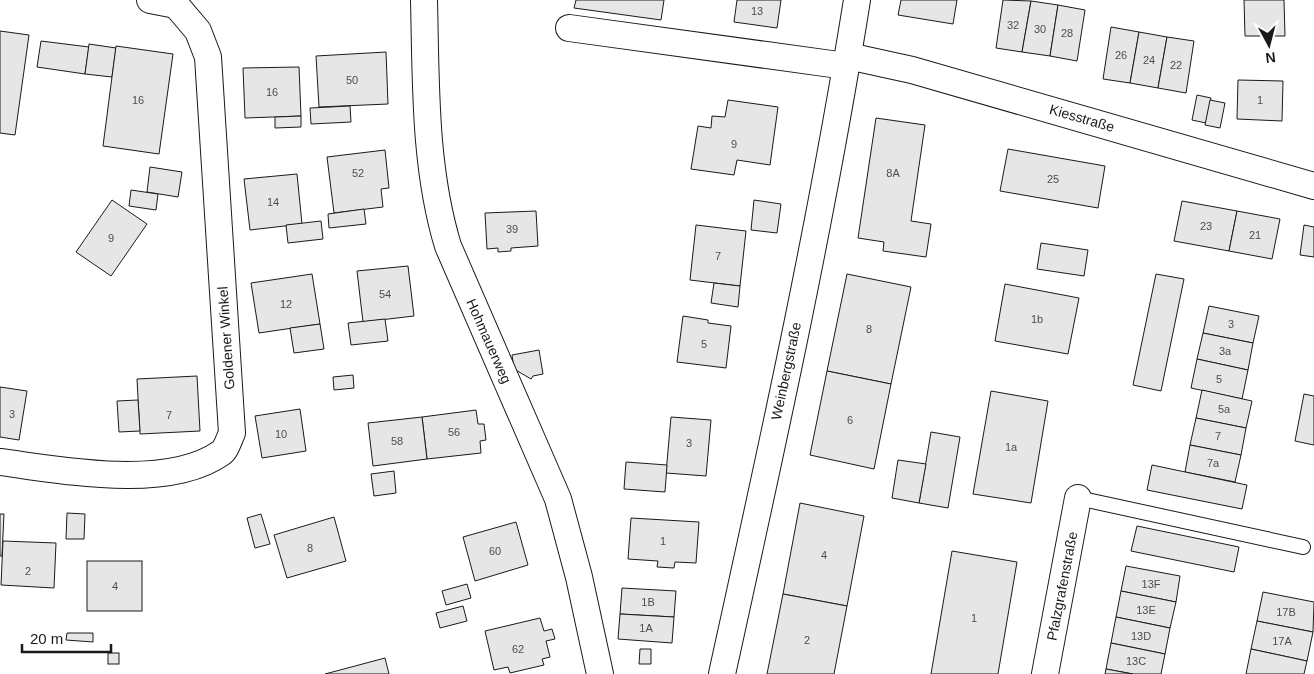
<svg xmlns="http://www.w3.org/2000/svg" width="1314" height="674" font-family="Helvetica,sans-serif">
  <style>
    .building { fill: #e6e6e6; stroke: #1a1a1a }
    .lines { fill: none; stroke-linecap: round; stroke-linejoin: round }
    .service-casing { stroke: #1a1a1a; stroke-width: 16 }
    .minor-casing { stroke: #1a1a1a; stroke-width: 28 }
    .service { stroke: #fff; stroke-width: 14 }
    .minor { stroke: #fff; stroke-width: 26 }
    .labels { text-anchor: middle; dominant-baseline: central; stroke-width: 4; stroke-linejoin: round; paint-order: stroke }
    .number-label { font-size: 11px; fill: #4d4d4d }
    .street-label { font-size: 14px; fill: #1a1a1a; stroke: #fff }
  </style>
  <rect width="100%" height="100%" fill="#fff"/>
  <!-- building -->
  <g class="building">
    <polygon points="576,0 664,0 661,20 574,8"/>
    <polygon points="737,0 781,0 777,28 734,22"/>
    <polygon points="901,0 957,0 953,24 898,15"/>
    <polygon points="1003,0 1031,1 1022,52 996,48"/>
    <polygon points="1244,0 1284,0 1285,36 1245,36"/>
    <polygon points="1031,1 1058,5 1050,56 1022,52"/>
    <polygon points="1058,5 1085,10 1077,61 1050,56"/>
    <polygon points="1111,27 1139,32 1130,83 1103,79"/>
    <polygon points="0,31 29,35 15,135 0,133"/>
    <polygon points="1139,32 1167,37 1158,88 1130,83"/>
    <polygon points="1167,37 1194,41 1186,93 1158,88"/>
    <polygon points="41,41 89,47 85,74 37,67"/>
    <polygon points="89,44 116,48 112,77 85,74"/>
    <polygon points="116,46 173,54 159,154 103,146"/>
    <polygon points="386,52 388,104 319,107 316,56"/>
    <polygon points="299,67 301,116 245,118 243,68"/>
    <polygon points="1238,80 1283,81 1282,121 1237,119"/>
    <polygon points="1197,95 1211,98 1206,123 1192,120"/>
    <polygon points="728,100 778,107 770,165 737,160 734,175 691,169 698,126 711,128 712,116 725,117"/>
    <polygon points="1210,100 1225,103 1220,128 1205,125"/>
    <polygon points="350,106 351,122 311,124 310,108"/>
    <polygon points="301,116 301,127 275,128 275,117"/>
    <polygon points="876,118 925,125 911,221 931,224 926,257 883,251 884,242 858,238"/>
    <polygon points="1008,149 1105,166 1098,208 1000,191"/>
    <polygon points="385,150 389,188 381,189 383,207 334,213 327,157"/>
    <polygon points="150,167 182,172 178,197 147,192"/>
    <polygon points="297,174 302,224 250,230 244,179"/>
    <polygon points="131,190 158,194 156,210 129,206"/>
    <polygon points="112,200 147,224 111,276 76,252"/>
    <polygon points="754,200 781,204 777,233 751,230"/>
    <polygon points="1182,201 1237,211 1229,251 1174,241"/>
    <polygon points="364,209 366,224 329,228 328,214"/>
    <polygon points="536,211 538,246 511,248 511,251 498,252 498,248 487,249 485,213"/>
    <polygon points="1237,211 1280,219 1272,259 1229,251"/>
    <polygon points="321,221 323,239 288,243 286,225"/>
    <polygon points="696,225 746,231 740,286 690,280"/>
    <polygon points="1304,225 1314,227 1314,257 1300,255"/>
    <polygon points="1041,243 1088,250 1084,276 1037,269"/>
    <polygon points="408,266 414,316 363,322 357,271"/>
    <polygon points="312,274 320,324 259,333 251,283"/>
    <polygon points="847,274 911,287 891,384 827,371"/>
    <polygon points="1156,274 1184,279 1161,391 1133,385"/>
    <polygon points="714,283 740,286 738,307 711,303"/>
    <polygon points="1005,284 1079,298 1068,354 995,341"/>
    <polygon points="1209,306 1259,316 1253,343 1203,333"/>
    <polygon points="683,316 708,320 708,323 731,326 726,368 677,362"/>
    <polygon points="385,319 388,341 351,345 348,323"/>
    <polygon points="320,324 324,349 294,353 290,328"/>
    <polygon points="1203,333 1253,343 1248,370 1197,359"/>
    <polygon points="539,350 543,374 533,376 531,379 514,369 512,355"/>
    <polygon points="1197,359 1248,370 1242,399 1191,388"/>
    <polygon points="827,371 891,384 874,469 810,455"/>
    <polygon points="353,375 354,388 334,390 333,377"/>
    <polygon points="197,376 200,431 140,434 137,379"/>
    <polygon points="0,387 27,391 19,440 0,437"/>
    <polygon points="1202,390 1252,401 1246,428 1196,418"/>
    <polygon points="991,391 1048,401 1031,503 973,494"/>
    <polygon points="1304,394 1314,396 1314,445 1295,441"/>
    <polygon points="138,400 140,431 119,432 117,401"/>
    <polygon points="300,409 306,451 262,458 255,416"/>
    <polygon points="476,410 478,424 484,424 486,440 480,441 481,453 427,459 422,417"/>
    <polygon points="422,417 427,459 373,466 368,423"/>
    <polygon points="671,417 711,420 706,476 666,473"/>
    <polygon points="1196,418 1246,428 1241,455 1190,445"/>
    <polygon points="931,432 960,437 948,508 919,503"/>
    <polygon points="1190,445 1241,455 1235,482 1185,472"/>
    <polygon points="898,460 926,464 919,503 892,498"/>
    <polygon points="626,462 667,465 665,492 624,489"/>
    <polygon points="1152,465 1247,485 1242,509 1147,490"/>
    <polygon points="394,471 396,493 374,496 371,474"/>
    <polygon points="800,503 864,516 847,606 783,594"/>
    <polygon points="67,513 85,514 84,539 66,539"/>
    <polygon points="0,514 4,514 2,556 0,556"/>
    <polygon points="261,514 270,544 255,548 247,518"/>
    <polygon points="334,517 346,561 287,578 274,535"/>
    <polygon points="631,518 699,522 696,563 675,562 674,568 657,567 658,561 628,559"/>
    <polygon points="516,522 528,565 475,581 463,537"/>
    <polygon points="1137,526 1239,547 1234,572 1131,551"/>
    <polygon points="3,541 56,543 54,588 1,585"/>
    <polygon points="952,551 1017,562 998,674 931,674"/>
    <rect x="87" y="561" width="55" height="50"/>
    <polygon points="1126,566 1180,576 1176,602 1121,591"/>
    <polygon points="467,584 471,598 446,605 442,591"/>
    <polygon points="622,588 676,591 674,617 620,614"/>
    <polygon points="1121,591 1176,602 1170,628 1116,617"/>
    <polygon points="1263,592 1314,602 1313,632 1257,621"/>
    <polygon points="783,594 847,606 834,674 767,674"/>
    <polygon points="463,606 467,621 440,628 436,613"/>
    <polygon points="620,614 674,617 672,643 618,639"/>
    <polygon points="1116,617 1170,628 1165,654 1111,643"/>
    <polygon points="540,618 544,631 552,629 555,639 546,641 550,657 542,659 544,665 510,673 508,667 494,670 485,631"/>
    <polygon points="1257,621 1313,632 1307,661 1251,649"/>
    <polygon points="67,633 93,633 93,642 66,640"/>
    <polygon points="1111,643 1165,654 1161,674 1133,674 1106,669"/>
    <polygon points="640,649 651,649 651,664 639,664"/>
    <polygon points="1251,649 1307,661 1304,674 1246,674"/>
    <rect x="108" y="653" width="11" height="11"/>
    <polygon points="385,658 389,674 325,674"/>
    <polygon points="1106,669 1133,674 1105,674"/>
  </g>
  <g class="lines">
    <defs>
      <polyline id="service" points="1078,498 1303,547"/>
      <g id="minor">
        <polyline points="150,0 176,5"/>
        <path d="M424,0C426,82 424,167 448,246L558,499L579,577L600,674"/>
        <polyline points="569,28 846,66"/>
        <polyline points="848,56 912,70 1314,186"/>
        <path d="M0,462C61,470 167,491 221,453C226,450 229,439 232,433L208,57L198,31L176,5"/>
        <path d="M722,674C771,451 821,226 857,0"/>
        <polyline points="1045,674 1078,498"/>
      </g>
    </defs>
    <!-- service casing -->
    <use href="#service" class="service-casing"/>
    <!-- minor casing -->
    <use href="#minor" class="minor-casing"/>
    <!-- service -->
    <use href="#service" class="service"/>
    <!-- minor -->
    <use href="#minor" class="minor"/>
  </g>
  <g class="labels">
    <!-- number labels -->
    <g class="number-label">
      <text x="757" y="11">13</text>
      <text x="1013" y="25">32</text>
      <text x="1040" y="29">30</text>
      <text x="1067" y="33">28</text>
      <text x="1121" y="55">26</text>
      <text x="1149" y="60">24</text>
      <text x="1176" y="65">22</text>
      <text x="352" y="80">50</text>
      <text x="272" y="92">16</text>
      <text x="138" y="100">16</text>
      <text x="1260" y="100">1</text>
      <text x="734" y="144">9</text>
      <text x="358" y="173">52</text>
      <text x="893" y="173">8A</text>
      <text x="1053" y="179">25</text>
      <text x="273" y="202">14</text>
      <text x="1206" y="226">23</text>
      <text x="512" y="229">39</text>
      <text x="1255" y="235">21</text>
      <text x="111" y="238">9</text>
      <text x="718" y="256">7</text>
      <text x="385" y="294">54</text>
      <text x="286" y="304">12</text>
      <text x="1037" y="319">1b</text>
      <text x="1231" y="324">3</text>
      <text x="869" y="329">8</text>
      <text x="704" y="344">5</text>
      <text x="1225" y="351">3a</text>
      <text x="1219" y="379">5</text>
      <text x="1224" y="409">5a</text>
      <text x="12" y="414">3</text>
      <text x="169" y="415">7</text>
      <text x="850" y="420">6</text>
      <text x="454" y="432">56</text>
      <text x="281" y="434">10</text>
      <text x="1218" y="436">7</text>
      <text x="397" y="441">58</text>
      <text x="689" y="443">3</text>
      <text x="1011" y="447">1a</text>
      <text x="1213" y="463">7a</text>
      <text x="663" y="541">1</text>
      <text x="310" y="548">8</text>
      <text x="495" y="551">60</text>
      <text x="824" y="555">4</text>
      <text x="28" y="571">2</text>
      <text x="1151" y="584">13F</text>
      <text x="115" y="586">4</text>
      <text x="648" y="602">1B</text>
      <text x="1146" y="610">13E</text>
      <text x="1286" y="612">17B</text>
      <text x="974" y="618">1</text>
      <text x="646" y="628">1A</text>
      <text x="1141" y="636">13D</text>
      <text x="807" y="640">2</text>
      <text x="1282" y="641">17A</text>
      <text x="518" y="649">62</text>
      <text x="1136" y="661">13C</text>
    </g>
    <!-- street labels -->
    <g class="street-label">
      <text transform="translate(1082 118) rotate(16)">Kiesstraße</text>
      <text transform="translate(226 338) rotate(-94)">Goldener Winkel</text>
      <text transform="translate(489 341) rotate(66)">Hohmauerweg</text>
      <text transform="translate(786 371) rotate(-78)">Weinbergstraße</text>
      <text transform="translate(1062 586) rotate(-79)">Pfalzgrafenstraße</text>
    </g>
  </g>
  <!-- north arrow -->
  <g transform="translate(1269 45) rotate(173)" stroke="#ffffff" stroke-width="4" paint-order="stroke">
  <path d="M0-4L9 19L0 12L-9 19Z" fill="#1a1a1a"/>
  <text y="-8" font-size="14" font-weight="bold" text-anchor="middle" fill="#1a1a1a">N</text>
  </g>
  <!-- scale -->
  <path d="M22 644v8h89v-8" fill="none" stroke="#1a1a1a" stroke-width="2.5"/>
  <text x="30" y="644" font-size="15" fill="#1a1a1a" stroke="#ffffff" stroke-width="4" paint-order="stroke">20 m</text>
</svg>
